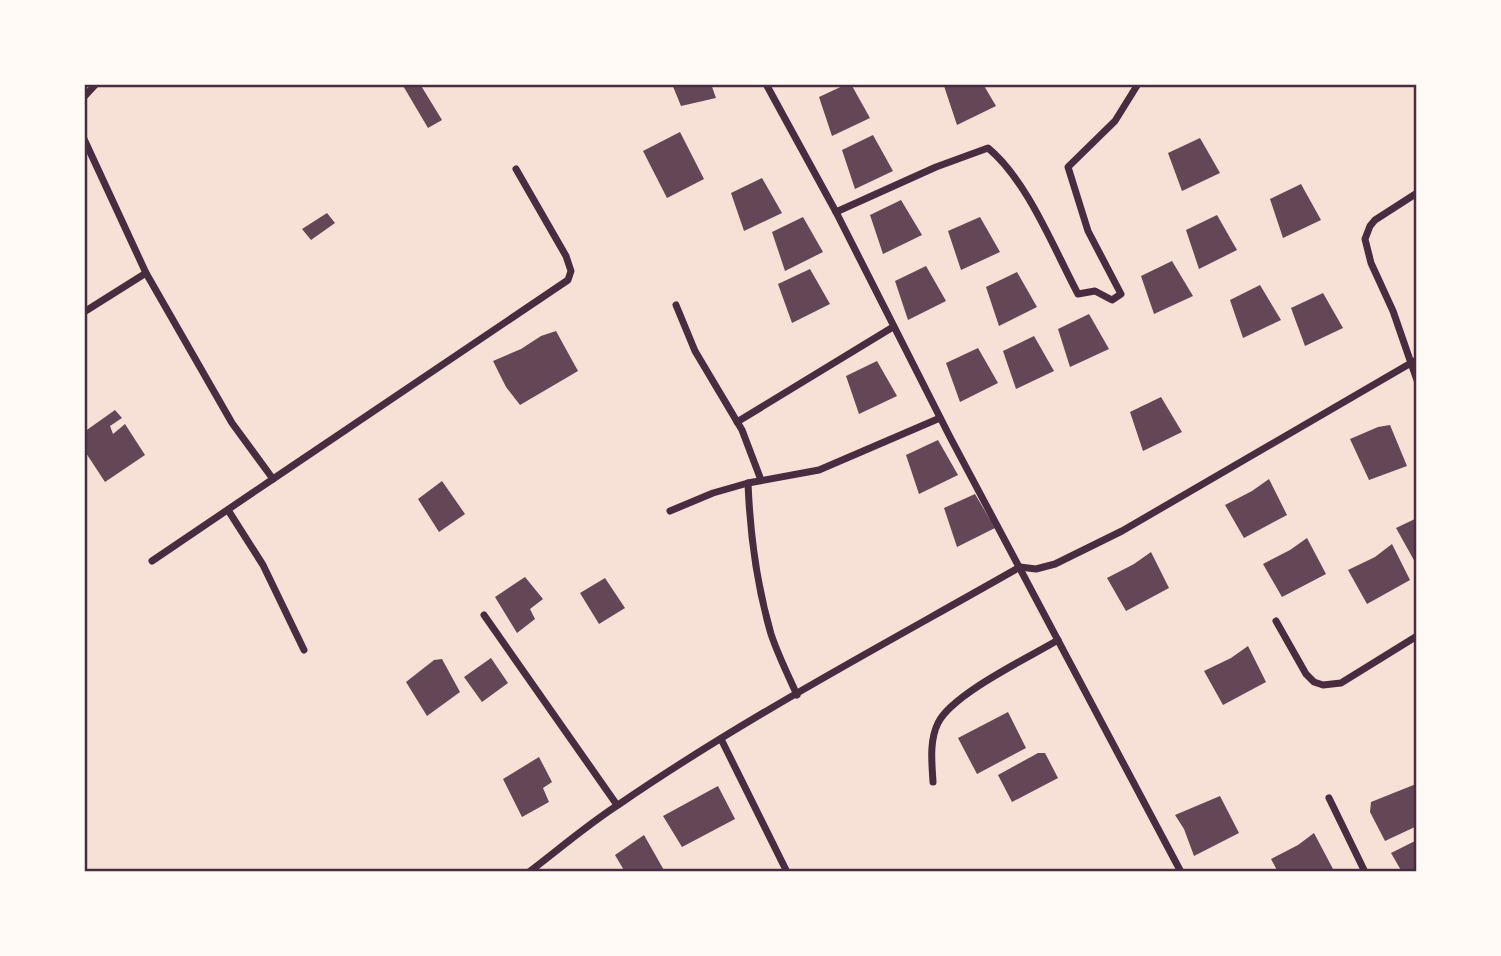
<svg xmlns="http://www.w3.org/2000/svg" width="1501" height="956" font-family="Rubik,sans-serif">
  <style>
    .building { fill: #644757 }
    .lines { fill: none; stroke-linecap: round; stroke-linejoin: round }
    .minor { stroke: #4a2c40; stroke-width: 7 }
    .neatline { fill: none; stroke: #4a2c40; stroke-width: 2.5 }
  </style>
  <rect width="100%" height="100%" fill="#f7e1d7"/>
  <!-- building -->
  <g class="building">
    <polygon points="402,84 420,84 442,120 428,128"/>
    <polygon points="672,84 711,84 716,98 681,106"/>
    <polygon points="847,84 851,84 870,118 832,136 819,97"/>
    <polygon points="949,84 983,84 996,106 957,125 944,86"/>
    <polygon points="680,132 704,179 667,198 643,151"/>
    <polygon points="873,135 893,171 855,189 842,150"/>
    <polygon points="1200,138 1220,173 1182,191 1168,153"/>
    <polygon points="762,178 782,213 744,231 731,193"/>
    <polygon points="1301,184 1321,220 1283,238 1270,199"/>
    <polygon points="901,200 922,235 883,254 870,215"/>
    <polygon points="327,213 335,223 311,240 302,229"/>
    <polygon points="1217,215 1237,250 1199,269 1186,230"/>
    <polygon points="803,217 823,252 785,271 772,232"/>
    <polygon points="980,217 1000,252 961,270 948,231"/>
    <polygon points="1172,261 1193,296 1154,314 1141,276"/>
    <polygon points="926,266 946,301 908,320 895,281"/>
    <polygon points="810,269 830,304 792,323 778,284"/>
    <polygon points="1017,272 1037,307 999,326 986,287"/>
    <polygon points="1260,285 1281,320 1243,338 1230,300"/>
    <polygon points="1323,293 1343,328 1305,346 1291,308"/>
    <polygon points="1089,314 1109,349 1070,367 1058,329"/>
    <polygon points="556,331 578,371 520,405 506,387 493,361 521,349 541,336"/>
    <polygon points="1034,336 1054,371 1016,389 1003,351"/>
    <polygon points="978,348 998,383 960,402 946,363"/>
    <polygon points="877,361 897,396 859,414 846,376"/>
    <polygon points="1161,397 1182,432 1143,451 1130,412"/>
    <polygon points="115,410 122,418 110,426 113,434 125,424 145,455 105,482 84,450 84,432"/>
    <polygon points="1390,425 1407,466 1369,480 1350,439 1378,427"/>
    <polygon points="938,440 958,475 919,494 906,455"/>
    <polygon points="1269,479 1287,515 1244,538 1225,505 1252,491"/>
    <polygon points="442,481 465,514 439,532 418,499"/>
    <polygon points="975,494 995,528 957,547 944,508"/>
    <polygon points="1417,518 1417,561 1415,562 1396,528"/>
    <polygon points="1307,538 1326,574 1282,597 1263,564 1290,550"/>
    <polygon points="1392,544 1410,580 1367,604 1348,570 1375,557"/>
    <polygon points="1151,552 1169,588 1126,611 1107,578 1134,564"/>
    <polygon points="525,577 543,599 530,609 535,619 517,633 495,597"/>
    <polygon points="605,578 625,608 599,624 580,593"/>
    <polygon points="1248,646 1266,682 1223,705 1204,671 1231,658"/>
    <polygon points="491,658 508,683 482,702 464,677"/>
    <polygon points="442,659 460,692 427,716 406,682 434,660"/>
    <polygon points="1008,712 1026,748 977,774 958,738"/>
    <polygon points="1038,753 1045,753 1058,778 1012,802 998,775"/>
    <polygon points="539,757 552,782 543,788 549,802 522,817 503,779"/>
    <polygon points="1416,784 1417,826 1385,841 1370,812 1371,802"/>
    <polygon points="718,786 735,819 682,847 663,816"/>
    <polygon points="1220,796 1239,833 1194,856 1184,829 1175,815"/>
    <polygon points="1314,833 1333,869 1328,872 1278,872 1271,859 1298,845"/>
    <polygon points="644,835 665,872 625,872 615,855"/>
    <polygon points="1417,840 1417,872 1402,872 1391,853"/>
  </g>
  <g class="lines">
    <!-- minor -->
    <g class="minor">
      <polyline points="766,84 836,212 950,437 1181,872"/>
      <polyline points="84,97 96,84"/>
      <polyline points="84,139 146,273 232,423 273,479 568,280 571,271 566,256 516,169"/>
      <path d="M836,212L936,167L988,148C1027,180 1054,249 1078,294L1095,291L1112,300L1121,294L1088,231L1068,167L1115,121L1138,84"/>
      <polyline points="676,305 695,351 742,430 761,480"/>
      <polyline points="84,312 146,273"/>
      <polyline points="1417,360 1411,363 1417,380"/>
      <polyline points="737,422 893,327"/>
      <path d="M748,483C750,533 757,586 771,634C778,655 788,675 797,695"/>
      <polyline points="228,510 263,565 304,650"/>
      <polyline points="670,511 713,493 748,483 819,470 940,418"/>
      <polyline points="152,561 273,479"/>
      <polyline points="484,615 617,805"/>
      <polyline points="1276,621 1306,674 1314,682 1323,685 1341,683 1417,636"/>
      <polyline points="721,739 787,872"/>
      <path d="M933,782C932,764 929,741 938,723C952,694 1028,658 1058,640"/>
      <polyline points="1329,798 1365,872"/>
      <path d="M529,872C558,850 587,825 618,805C746,717 885,644 1020,567L1036,569L1055,564L1122,531L1411,363L1393,311L1371,263L1365,239L1370,226L1375,220L1417,193"/>
    </g>
  </g>
  <!-- border -->
  <rect width="1501" height="956" fill="none" stroke="#fffaf5" stroke-width="172"/>
  <rect x="86" y="86" width="1329" height="784" class="neatline"/>
</svg>
